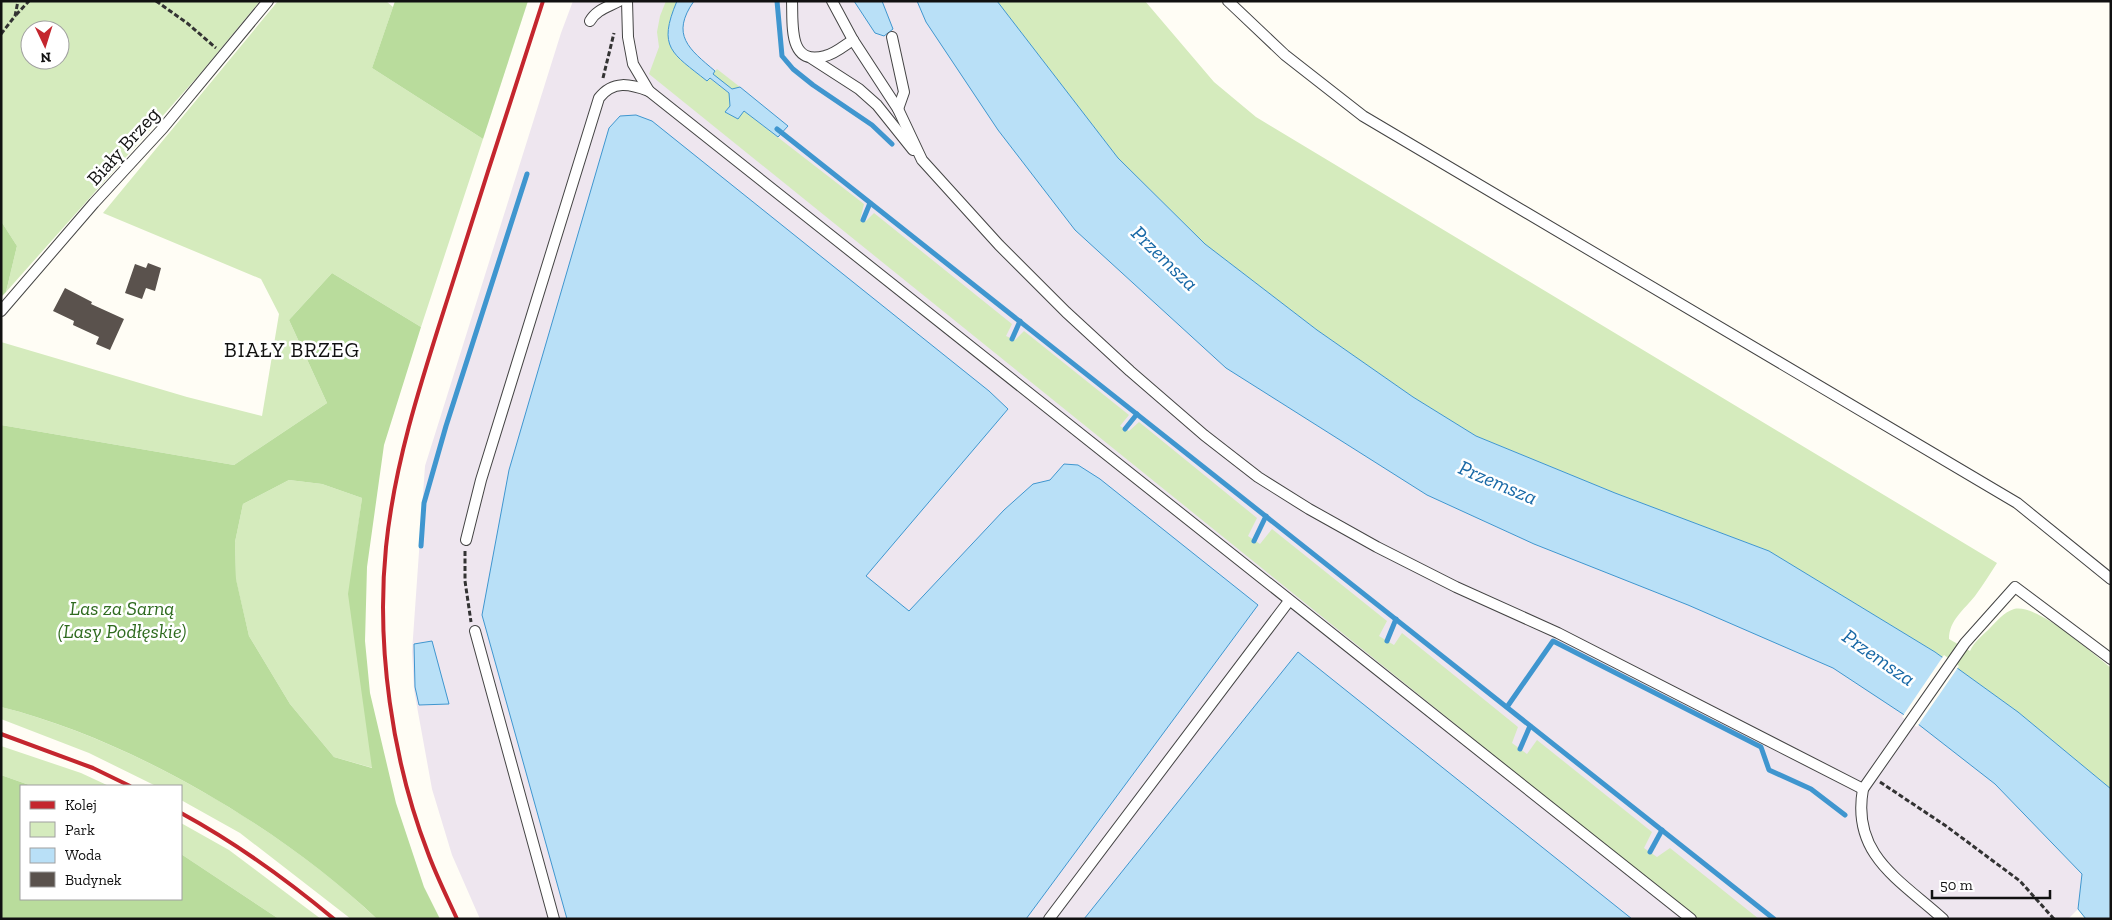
<svg xmlns="http://www.w3.org/2000/svg" width="2112" height="920" font-family="'Zilla Slab',serif">
  <style>
    .industrial { fill: #eee6ef }
    .green { fill: #d5ebbd; fill-rule: evenodd }
    .forest { fill: #b9dc9c; fill-rule: evenodd }
    .water { fill: #b9e0f7; stroke: #3f96cf }
    .pier { fill: #fffdf5 }
    .lines { fill: none; stroke-linecap: round; stroke-linejoin: round }
    .stream { stroke: #3f96cf; stroke-width: 5 }
    .building { fill: #5a524d }
    .service-casing { stroke: #444; stroke-width: 12 }
    .path { stroke: #333; stroke-width: 3; stroke-dasharray: 5 2.5; stroke-linecap: butt }
    .service { stroke: #fff; stroke-width: 10 }
    .rail { stroke: #c4262e; stroke-width: 4 }
    .labels { text-anchor: middle; dominant-baseline: central; stroke-width: 5; stroke-linejoin: round; paint-order: stroke }
    .street-label { font-size: 20px; fill: #111; stroke: #fff }
    .park-label { font-size: 20px; font-style: italic; fill: #2f6b1f; stroke: #fff }
    .water-label { font-size: 21px; font-style: italic; fill: #1768a6; stroke: #fff }
    .neighbourhood-label { font-size: 21px; letter-spacing: 1px; fill: #111; stroke: #fff }
  </style>
  <rect width="100%" height="100%" fill="#fffdf5"/>
  <!-- industrial -->
  <polygon class="industrial" points="573,1 917,1 926,22 998,130 1075,230 1226,368 1427,495 1534,544 1688,605 1833,668 1918,724 1995,784 2082,874 2078,909 2068,919 480,919 452,855 432,789 414,690 412,652 425,466 561,33"/>
  <!-- green -->
  <g class="green">
    <path d="M1,1H260L199,75L6,292L17,246L1,221ZM30,30H60V60H30Z"/>
    <polygon points="278,1 386,1 393,7 372,68 483,139 421,327 332,273 289,320 327,403 234,465 1,425 1,342 187,397 262,416 279,314 261,279 103,213"/>
    <path d="M666,1H677C657,48 672,53 707,81L709,78L729,93L730,106L725,112L744,111L864,204L860,220L866,221L874,213L1012,324L1006,336L1015,340L1024,331L1129,415L1120,426L1129,431L1139,422L1257,518L1248,536L1260,544L1272,529L1387,621L1379,636L1394,645L1402,633L1518,727L1512,743L1527,754L1537,740L1652,832L1644,848L1657,857L1670,848L1759,919H1697L649,74L659,47L657,32L660,16Z"/>
    <path d="M997,1H1145L1214,82L1256,117L1997,563C1990,574 1983,585 1975,596C1964,610 1949,620 1949,639L1970,651C1974,642 1983,635 1990,628C1997,621 2004,612 2014,609C2037,603 2092,653 2111,668V789L2018,712L1935,652L1769,551L1615,493L1476,436L1413,397L1317,330L1205,244L1118,158Z"/>
    <polygon points="717,69 740,87 732,90 712,74"/>
    <polygon points="289,480 322,484 362,498 349,594 373,768 334,757 290,704 249,636 236,580 235,542 243,504"/>
    <path d="M1,707C129,739 282,828 377,919H351L240,833L181,800V786H156L89,753L1,719Z"/>
    <polygon points="1,746 81,773 109,786 32,786 1,775"/>
    <polygon points="181,823 229,850 321,919 279,919 181,854"/>
  </g>
  <!-- forest -->
  <g class="forest">
    <polygon points="395,1 528,1 483,139 372,68"/>
    <polygon points="1,221 17,246 6,292 1,297"/>
    <path d="M332,273L421,327L384,445L367,567L365,641L370,693L396,803L424,887L440,919H377C281,828 130,739 1,707V425L234,465L327,403L289,320ZM289,480L322,484L362,498L348,594L372,768L334,757L290,704L249,636L236,579L235,542L243,504Z"/>
    <polygon points="1,775 32,786 21,786 21,899 181,899 181,854 279,919 1,919"/>
  </g>
  <!-- water -->
  <g class="water">
    <path d="M677,1H694C670,35 689,49 715,71L713,74L732,89L740,87L788,126L778,137L744,111L738,119L725,112L730,106L729,93L710,78L707,81C672,53 657,48 677,1Z"/>
    <polygon points="854,1 882,1 893,29 884,36 875,33"/>
    <polygon points="917,1 997,1 1118,158 1205,244 1317,330 1413,397 1476,436 1615,493 1769,551 1935,652 2018,712 2111,789 2111,919 2086,919 2078,909 2082,874 1995,784 1918,724 1833,668 1688,605 1534,544 1427,495 1226,368 1075,230 998,130 926,22"/>
    <polygon points="636,115 652,121 989,391 1008,409 866,576 909,611 1004,510 1033,484 1050,480 1064,464 1078,465 1100,479 1258,605 1026,919 567,919 482,615 509,470 609,128 620,116"/>
    <polygon points="432,641 449,704 419,705 415,687 414,644"/>
    <polygon points="1298,652 1632,919 1084,919"/>
  </g>
  <!-- pier -->
  <polygon class="pier" points="1944,655 1959,666 1917,727 1902,717"/>
  <g class="lines">
    <!-- stream -->
    <g class="stream">
      <polyline points="777,1 782,56 793,69 813,85 872,125 892,144"/>
      <polyline points="777,129 1774,919"/>
      <polyline points="863,220 870,203"/>
      <polyline points="1012,339 1020,321"/>
      <polyline points="1125,429 1137,414"/>
      <polyline points="1254,541 1266,516"/>
      <polyline points="421,546 424,503 446,426 527,174"/>
      <polyline points="1387,641 1396,619"/>
      <polyline points="1507,707 1553,641 1761,747 1769,770 1811,789 1845,815"/>
      <polyline points="1520,749 1530,726"/>
      <polyline points="1650,852 1662,830"/>
    </g>
  </g>
  <!-- building -->
  <g class="building">
    <polygon points="148,263 161,268 155,291 146,288 142,299 125,293 135,264 146,268"/>
    <polygon points="65,288 92,302 91,304 124,319 110,350 96,344 99,337 73,325 74,321 53,311"/>
  </g>
  <g class="lines">
    <defs>
      <g id="service">
        <polyline points="627,1 628,37 633,64 649,91 1691,919"/>
        <path d="M792,1C793,25 788,66 825,56C835,54 845,45 853,40"/>
        <polyline points="832,1 853,40 898,109 922,160 999,245 1066,312 1130,371 1204,435 1258,477 1309,509 1377,547 1456,587 1558,633 1863,789"/>
        <polyline points="1228,1 1285,55 1363,116 2017,503 2111,579"/>
        <path d="M590,21C596,10 608,7 619,1"/>
        <polyline points="892,37 904,92 898,109"/>
        <polyline points="811,58 859,89 877,105 913,150"/>
        <polyline points="1,311 94,203 163,128 268,1"/>
        <path d="M466,540L481,480L599,98C613,80 630,84 649,91"/>
        <polyline points="475,631 554,919"/>
        <polyline points="1049,919 1289,601"/>
        <path d="M1943,919C1900,880 1851,855 1863,789L1965,643L2015,587L2111,659"/>
      </g>
    </defs>
    <!-- service casing -->
    <use href="#service" class="service-casing"/>
    <!-- path -->
    <g class="path">
      <polyline points="156,1 187,23 216,48"/>
      <polyline points="16,15 29,1"/>
      <polyline points="1,34 15,16 18,1"/>
      <polyline points="603,78 614,33"/>
      <polyline points="465,551 465,581 471,622"/>
      <polyline points="1880,782 1946,826 2020,881 2054,919"/>
    </g>
    <!-- service -->
    <use href="#service" class="service"/>
    <!-- rail -->
    <g class="rail">
      <polyline points="1,734 93,768 130,786"/>
      <path d="M181,813C236,843 286,879 334,919"/>
      <path d="M457,919C447,897 436,875 428,853C392,760 376,646 386,547C395,458 424,373 451,288C481,192 512,97 543,1"/>
    </g>
  </g>
  <g class="labels">
    <!-- street labels -->
    <g class="street-label">
      <text transform="translate(123 146) rotate(-48)">Biały Brzeg</text>
    </g>
    <!-- park labels -->
    <g class="park-label">
      <text x="122" y="608">Las za Sarną<tspan x="122" dy="23">(Lasy Podłęskie)</tspan></text>
    </g>
    <!-- water labels -->
    <g class="water-label">
      <text transform="translate(1165 258) rotate(44)">Przemsza</text>
      <text transform="translate(1498 482) rotate(23)">Przemsza</text>
      <text transform="translate(1879 657) rotate(35)">Przemsza</text>
    </g>
    <!-- neighbourhood labels -->
    <g class="neighbourhood-label">
      <text x="292" y="349">BIAŁY BRZEG</text>
    </g>
  </g>
  <!-- border -->
  <rect width="2112" height="920" fill="none" stroke="#111111" stroke-width="5"/>
  <!-- legend -->
  <rect x="20" y="785" width="162" height="115" fill="#ffffff" stroke="#a0a0a0"/>
  <rect x="30" y="801" width="25" height="8" fill="#c4262e" stroke="#a0a0a0"/>
  <text x="65" y="810" font-size="15" fill="#111111">Kolej</text>
  <rect x="30" y="822" width="25" height="15" fill="#d5ebbd" stroke="#a0a0a0"/>
  <text x="65" y="835" font-size="15" fill="#111111">Park</text>
  <rect x="30" y="848" width="25" height="15" fill="#b9e0f7" stroke="#a0a0a0"/>
  <text x="65" y="860" font-size="15" fill="#111111">Woda</text>
  <rect x="30" y="872" width="25" height="15" fill="#5a524d" stroke="#a0a0a0"/>
  <text x="65" y="885" font-size="15" fill="#111111">Budynek</text>
  <!-- north arrow -->
  <g transform="translate(45 45) rotate(176)"><circle r="24" fill="#ffffff" stroke="#a0a0a0"/>
  <path d="M0-4L9 19L0 12L-9 19Z" fill="#c4262e"/>
  <text y="-8" font-size="14" font-weight="bold" text-anchor="middle" fill="#111111">N</text>
  </g>
  <!-- scale -->
  <path d="M1932 890v8h118v-8" fill="none" stroke="#111111" stroke-width="2.5"/>
  <text x="1940" y="890" font-size="15" fill="#111111" stroke="#ffffff" stroke-width="4" paint-order="stroke">50 m</text>
</svg>
